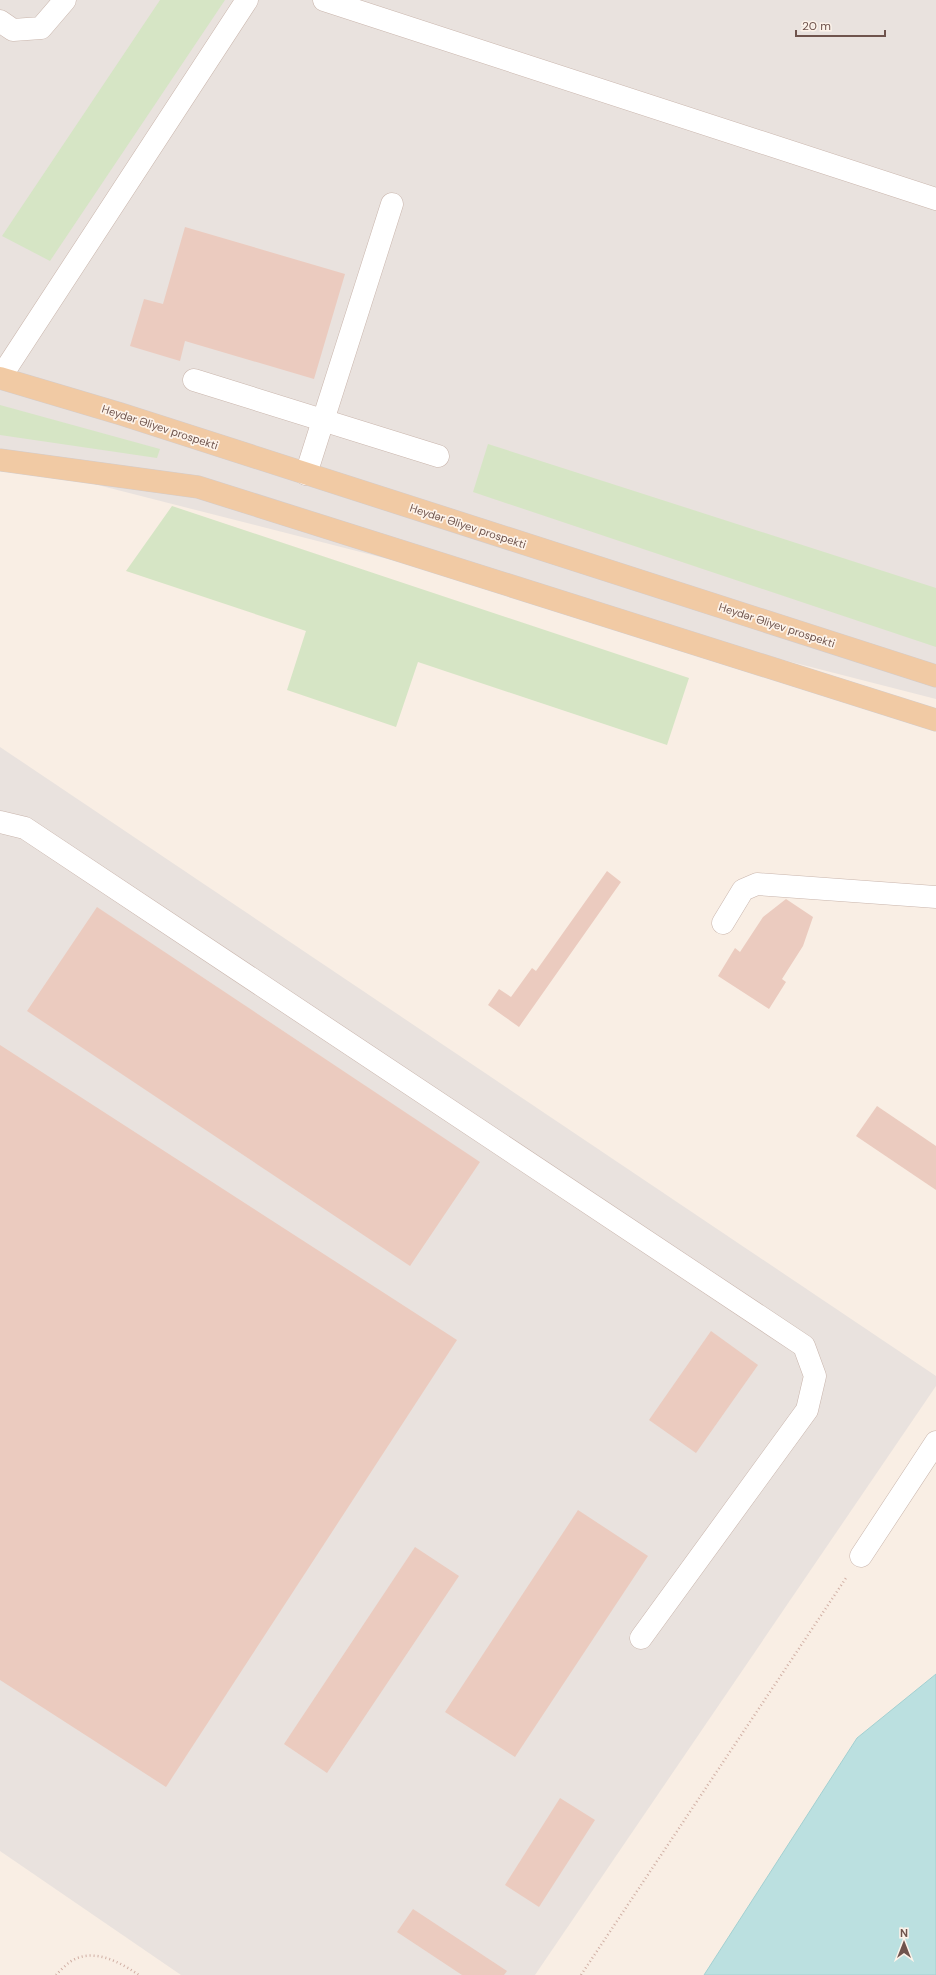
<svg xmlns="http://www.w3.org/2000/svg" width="936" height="1975" font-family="'DM Sans',sans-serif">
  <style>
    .industrial { fill: #e9e2de }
    .green { fill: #d6e5c5 }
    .water { fill: #bbe0e0; stroke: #a3d0d1 }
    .building { fill: #ebcbbf }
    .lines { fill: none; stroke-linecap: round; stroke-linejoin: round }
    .minor-casing { stroke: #c9b5ac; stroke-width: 23 }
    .major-casing { stroke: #d4ccca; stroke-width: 23 }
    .path { stroke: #d0aea3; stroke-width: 2.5; stroke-dasharray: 1 3; stroke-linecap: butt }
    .minor { stroke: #fff; stroke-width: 22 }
    .major { stroke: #f1caa4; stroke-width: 22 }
    .labels { text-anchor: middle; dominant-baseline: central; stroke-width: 3.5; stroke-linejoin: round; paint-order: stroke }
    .street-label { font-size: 11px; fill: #6f544d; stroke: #fdf3ea }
  </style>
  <rect width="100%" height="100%" fill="#f9eee4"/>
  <!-- industrial -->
  <g class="industrial">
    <polygon points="0,0 936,0 936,699 0,460"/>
    <polygon points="0,747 936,1376 936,1386 535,1975 181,1975 0,1851"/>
  </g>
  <!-- green -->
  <g class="green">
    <polygon points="160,0 225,0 50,261 2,236"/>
    <polygon points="0,405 160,449 157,458 0,435"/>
    <polygon points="488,444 936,588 936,647 473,492"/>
    <polygon points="172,506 689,678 667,745 418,662 396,727 287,690 306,631 126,571"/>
  </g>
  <!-- water -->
  <polygon class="water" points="936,1674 936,1975 704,1975 857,1738"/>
  <!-- building -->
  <g class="building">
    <polygon points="185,227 345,274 314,379 185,341 180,361 130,346 144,299 163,304"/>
    <polygon points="607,871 621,882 519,1027 488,1005 499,989 511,997 532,968 536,971"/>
    <polygon points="786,899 813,917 803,946 782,979 786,982 769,1009 718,976 735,948 740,952 763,917"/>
    <polygon points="97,907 480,1162 410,1266 27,1011"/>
    <polygon points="0,1045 457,1340 166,1787 0,1680"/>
    <polygon points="877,1106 936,1146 936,1190 856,1136"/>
    <polygon points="711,1331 758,1365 696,1453 649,1420"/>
    <polygon points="578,1510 648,1556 515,1757 445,1712"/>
    <polygon points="415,1547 459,1576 327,1773 284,1744"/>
    <polygon points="560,1798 595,1820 539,1907 505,1885"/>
    <polygon points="413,1909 507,1971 504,1975 462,1975 397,1932"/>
  </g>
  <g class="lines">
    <defs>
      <g id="minor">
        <polyline points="324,0 936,199"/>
        <polyline points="0,21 13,30 41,28 65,0"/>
        <polyline points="0,378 247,0"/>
        <polyline points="194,380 438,456"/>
        <polyline points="306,474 392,204"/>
        <polyline points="0,822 25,828 804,1346 815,1376 807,1410 641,1638"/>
        <polyline points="723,923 743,890 757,884 936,897"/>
        <polyline points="861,1556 936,1442"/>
      </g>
      <g id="major">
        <polyline points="0,378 121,414 936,676"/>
        <polyline points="0,460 198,487 936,720"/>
      </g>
    </defs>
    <!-- minor casing -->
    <use href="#minor" class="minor-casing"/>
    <!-- major casing -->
    <use href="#major" class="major-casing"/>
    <!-- path -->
    <g class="path">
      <path d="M56,1975C61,1970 68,1962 75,1959C97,1949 121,1963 139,1975"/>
      <polyline points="581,1975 846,1578"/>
    </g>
    <!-- minor -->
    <use href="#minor" class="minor"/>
    <!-- major -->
    <use href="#major" class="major"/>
  </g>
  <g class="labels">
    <!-- street labels -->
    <g class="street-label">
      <text transform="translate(160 427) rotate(18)">Heydər Əliyev prospekti</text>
      <text transform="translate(468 526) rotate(18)">Heydər Əliyev prospekti</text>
      <text transform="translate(777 625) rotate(18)">Heydər Əliyev prospekti</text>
    </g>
  </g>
  <!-- north arrow -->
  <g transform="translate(904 1943)" stroke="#fdf3ea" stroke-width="3" paint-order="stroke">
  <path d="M0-3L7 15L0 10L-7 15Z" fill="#6f544d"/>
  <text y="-6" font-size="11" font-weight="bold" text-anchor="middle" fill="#6f544d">N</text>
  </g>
  <!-- scale -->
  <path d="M796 30v6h89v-6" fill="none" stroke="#6f544d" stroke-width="2"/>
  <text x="802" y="30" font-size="12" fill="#6f544d" stroke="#fdf3ea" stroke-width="3" paint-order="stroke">20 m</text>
</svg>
